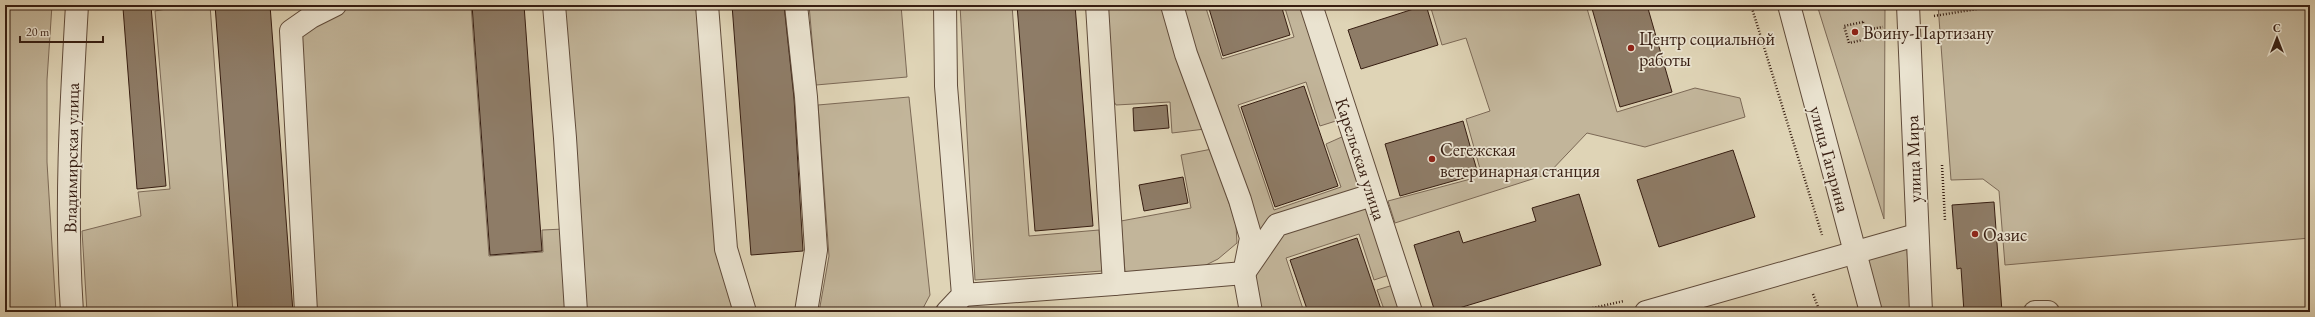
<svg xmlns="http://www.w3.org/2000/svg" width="2315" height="317" font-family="'EB Garamond',serif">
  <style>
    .green { fill: #c2b59a; stroke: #7c6956 }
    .building { fill: #8e7c67; stroke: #361d11 }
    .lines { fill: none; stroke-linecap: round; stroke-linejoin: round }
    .minor-casing { stroke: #604b3a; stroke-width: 24 }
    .path { stroke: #361d11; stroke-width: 2.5; stroke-dasharray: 1 2; stroke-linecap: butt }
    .minor { stroke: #eae3d0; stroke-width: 22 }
    .poi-dot { fill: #8f2418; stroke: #eae3d0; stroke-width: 1.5 }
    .labels { text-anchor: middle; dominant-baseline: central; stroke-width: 3.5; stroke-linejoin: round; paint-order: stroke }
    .poi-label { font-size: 18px; fill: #361d11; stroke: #eae3d0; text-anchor: start }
    .street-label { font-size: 18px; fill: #361d11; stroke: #eae3d0 }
  </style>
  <rect width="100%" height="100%" fill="#dfd4b6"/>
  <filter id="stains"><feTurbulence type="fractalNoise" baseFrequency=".005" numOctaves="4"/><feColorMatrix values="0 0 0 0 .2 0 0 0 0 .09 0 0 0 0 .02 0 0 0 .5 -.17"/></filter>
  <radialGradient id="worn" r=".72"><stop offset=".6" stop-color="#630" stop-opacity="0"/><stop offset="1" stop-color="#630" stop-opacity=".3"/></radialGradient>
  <!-- green -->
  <g class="green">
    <polygon points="5,5 52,5 47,80 47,162 56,312 8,312 5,261"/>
    <polygon points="166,5 210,5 233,312 87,312 82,231 141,216 138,192 170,189 155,11 166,9"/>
    <polygon points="352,5 471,5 489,256 543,252 542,230 564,229 569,312 317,312 300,34"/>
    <polygon points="562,5 701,5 716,247 733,312 584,312"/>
    <polygon points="809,5 901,5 907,77 816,85"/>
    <polygon points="960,5 1012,5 1029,236 1099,230 1102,271 975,280"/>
    <polygon points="1105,5 1164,5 1205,129 1172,133 1170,102 1116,105 1111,96"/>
    <polygon points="1179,5 1205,5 1222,59 1294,37 1284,5 1299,5 1339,120 1320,126 1306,82 1238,105 1274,210 1341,187 1326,144 1344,136 1362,189 1258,242"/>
    <polygon points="1430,5 1586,5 1617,112 1695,88 1740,98 1745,117 1645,147 1587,133 1548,174 1395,223 1388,201 1482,176 1466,119 1490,111 1466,38 1442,45"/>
    <polygon points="1817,5 1885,5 1884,219"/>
    <polygon points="1938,5 2310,5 2310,238 2005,265 1999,191 1983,179 1951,180"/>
    <polygon points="909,97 930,295 921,312 819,312 829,256 818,105"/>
    <polygon points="1212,149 1236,225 1237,243 1218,259 1202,267 1125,272 1121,221 1191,208 1181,155"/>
    <polygon points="1366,202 1389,275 1374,280 1359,234 1286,258 1304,312 1259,312 1253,276 1286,229"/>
    <polygon points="1907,249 1911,312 1879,312 1861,258"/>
    <polygon points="1393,285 1401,312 1385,312 1377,290"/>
  </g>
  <!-- building -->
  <g class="building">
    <polygon points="215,5 270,5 293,312 238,312"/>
    <polygon points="472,5 524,5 542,251 490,255"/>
    <polygon points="732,5 784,5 794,98 803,251 751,255"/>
    <polygon points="1017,5 1075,5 1093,226 1035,231"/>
    <polygon points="1208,5 1281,5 1290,35 1223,56"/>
    <polygon points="1426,5 1438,45 1361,69 1348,30"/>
    <polygon points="1591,5 1647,5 1672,92 1620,107"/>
    <polygon points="151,6 166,186 137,189 123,8"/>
    <polygon points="1304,86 1338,186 1275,207 1241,107"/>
    <polygon points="1167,105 1169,128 1134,131 1133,108"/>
    <polygon points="1463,121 1478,174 1400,196 1385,144"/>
    <polygon points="1733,150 1755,217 1659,247 1637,180"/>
    <polygon points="1183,177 1188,203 1144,211 1139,185"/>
    <polygon points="1579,194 1601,265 1446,312 1435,312 1414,245 1459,231 1463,243 1536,221 1532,208"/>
    <polygon points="1994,202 2002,312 1964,312 1961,268 1957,269 1952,205"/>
    <polygon points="1357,238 1382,312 1308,312 1290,260"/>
  </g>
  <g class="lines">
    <defs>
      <g id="minor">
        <polyline points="554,5 565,138 576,312"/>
        <polyline points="707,5 726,249 745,312"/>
        <polyline points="796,5 806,97 816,250 806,312"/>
        <polyline points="945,5 946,86 963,295 947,312"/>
        <polyline points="1097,5 1114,284 1244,273 1277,225 1372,195"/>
        <polyline points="1172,5 1186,54 1240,200 1251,238 1244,273 1251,312"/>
        <polyline points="1311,5 1411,312"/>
        <polyline points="1789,5 1871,312"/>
        <polyline points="1908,5 1921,312"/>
        <polyline points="963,295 1114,284"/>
        <path d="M72,312C65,210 71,107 77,5"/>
        <polyline points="306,312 291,31 311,17 335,5"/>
        <polyline points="1646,312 1916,235"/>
        <polyline points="2035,312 2048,312"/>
      </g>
    </defs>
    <!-- minor casing -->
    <use href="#minor" class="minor-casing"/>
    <!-- path -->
    <g class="path">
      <polyline points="1751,5 1822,235"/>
      <polyline points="1934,16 2001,5"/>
      <polygon points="1863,22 1867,39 1849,43 1844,26"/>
      <polyline points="1865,30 1883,27"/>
      <polyline points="1942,165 1945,220"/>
      <polyline points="1813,294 1820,312"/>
      <polyline points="1575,312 1624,301"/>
    </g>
    <!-- minor -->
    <use href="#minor" class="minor"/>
  </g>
  <!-- markers -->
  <g class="poi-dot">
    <circle cx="1855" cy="32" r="4"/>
    <circle cx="1631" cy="48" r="4"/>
    <circle cx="1432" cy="159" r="4"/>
    <circle cx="1975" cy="234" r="4"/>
  </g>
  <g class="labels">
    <!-- poi labels -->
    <g class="poi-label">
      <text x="1863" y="32">Воину-Партизану</text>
      <text x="1639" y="38">Центр социальной<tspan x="1639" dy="21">работы</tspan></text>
      <text x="1440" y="149">Сегежская<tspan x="1440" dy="21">ветеринарная станция</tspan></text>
      <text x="1983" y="234">Оазис</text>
    </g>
    <!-- street labels -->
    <g class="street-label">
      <text transform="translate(71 158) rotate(-89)">Владимирская улица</text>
      <text transform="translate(1361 159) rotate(72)">Карельская улица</text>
      <text transform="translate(1830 159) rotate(75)">улица Гагарина</text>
      <text transform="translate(1913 159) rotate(-92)">улица Мира</text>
    </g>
  </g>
  <!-- margin -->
  <rect width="2315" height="317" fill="none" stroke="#dfd4b6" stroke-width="20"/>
  <rect x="6" y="6" width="2303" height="305" fill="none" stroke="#361d11" stroke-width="2"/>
  <rect x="10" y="10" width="2295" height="297" fill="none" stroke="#361d11"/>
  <!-- north arrow -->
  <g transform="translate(2277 38)" stroke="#eae3d0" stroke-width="3" paint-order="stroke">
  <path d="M0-3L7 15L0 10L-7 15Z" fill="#361d11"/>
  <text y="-6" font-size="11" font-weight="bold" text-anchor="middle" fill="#361d11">С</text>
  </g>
  <!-- scale -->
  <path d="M20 36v6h83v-6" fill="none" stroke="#361d11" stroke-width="2"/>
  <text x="26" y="36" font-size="12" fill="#361d11" stroke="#eae3d0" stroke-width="3" paint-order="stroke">20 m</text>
  <rect width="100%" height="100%" filter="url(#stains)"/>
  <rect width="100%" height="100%" fill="url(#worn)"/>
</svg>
